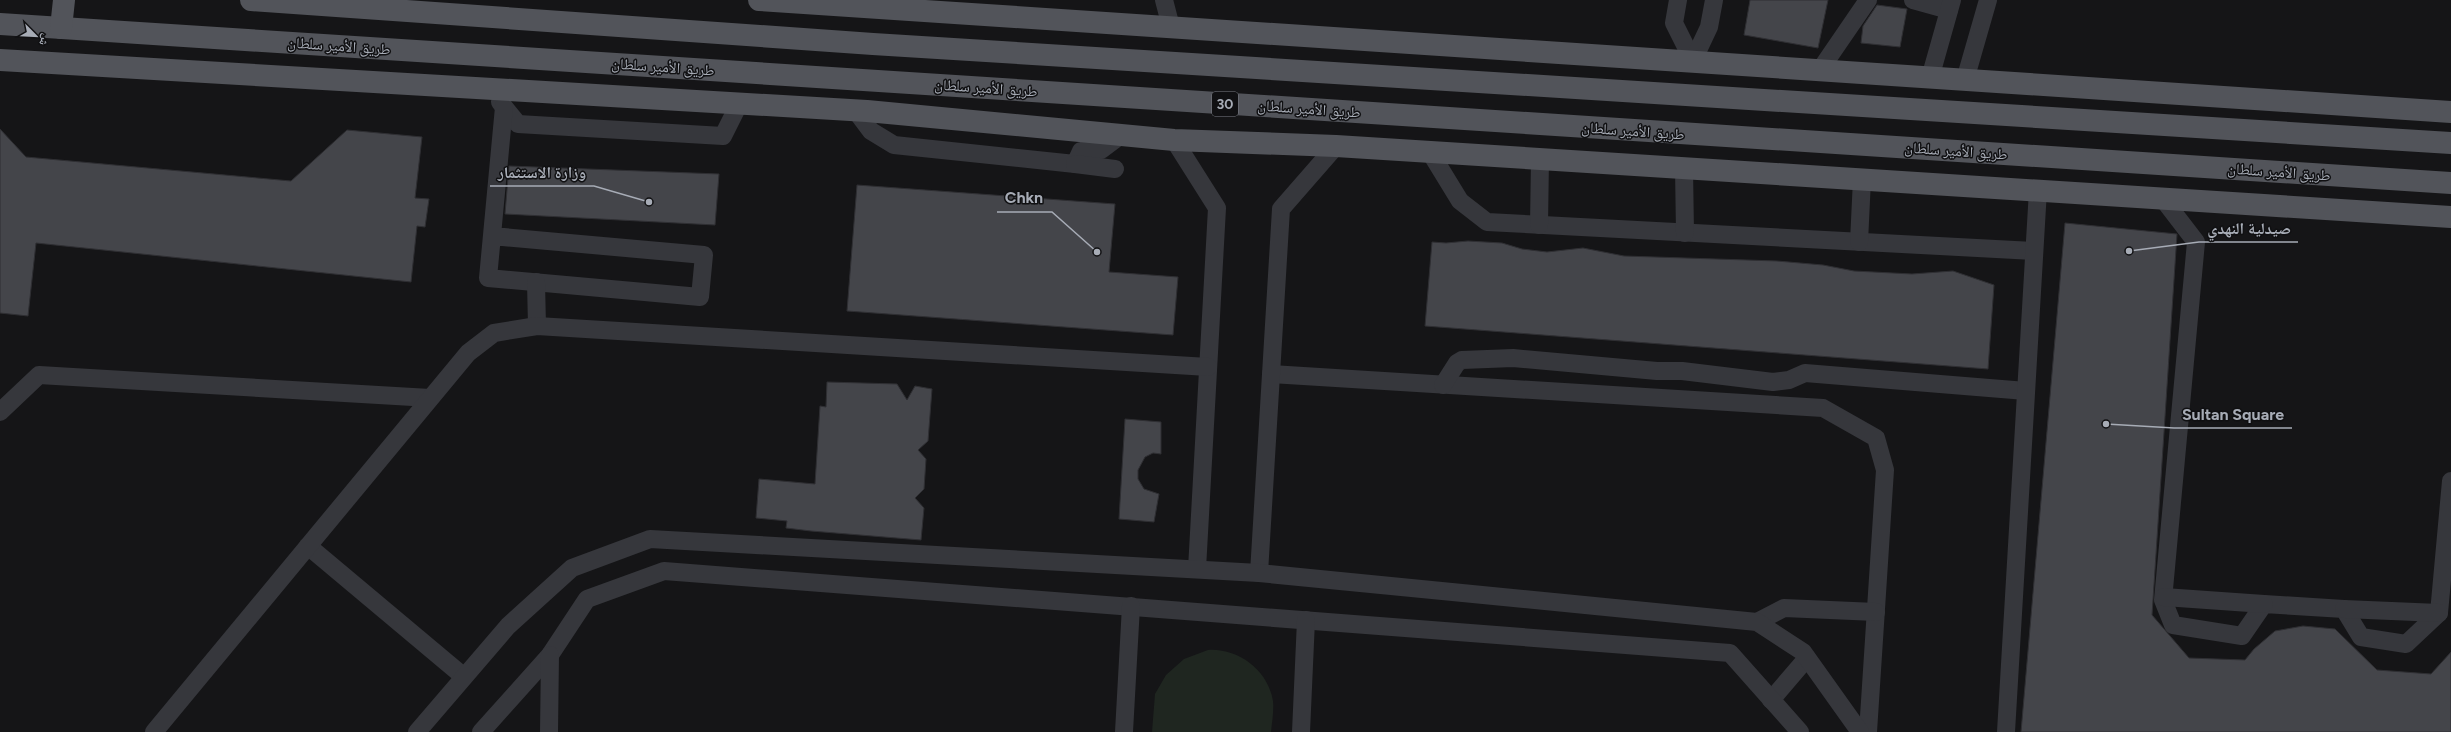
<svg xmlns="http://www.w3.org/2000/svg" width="2451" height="732" font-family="Figtree,'Noto Naskh Arabic',sans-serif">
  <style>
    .green { fill: #1f2620 }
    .building { fill: #44454a; stroke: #2f2f33 }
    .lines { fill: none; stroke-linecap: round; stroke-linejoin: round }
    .minor { stroke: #36373c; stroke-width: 18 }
    .major { stroke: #52545a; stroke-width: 22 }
    .labels { text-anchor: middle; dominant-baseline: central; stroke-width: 3; stroke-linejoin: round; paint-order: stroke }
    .shield { fill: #101012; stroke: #7a7d85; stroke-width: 1 }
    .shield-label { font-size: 14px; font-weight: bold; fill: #a7acb6 }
    .street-label { font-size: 15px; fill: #a7acb6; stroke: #101012 }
    .leader { fill: none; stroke: #a7acb6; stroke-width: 1.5 }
    .callout-dot { fill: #a7acb6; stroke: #101012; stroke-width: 1.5 }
    .callout-label { font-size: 16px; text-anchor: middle; font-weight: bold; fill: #a7acb6; stroke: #101012; stroke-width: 3; stroke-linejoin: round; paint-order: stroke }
  </style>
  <rect width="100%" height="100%" fill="#151517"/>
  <!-- green -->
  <path class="green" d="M1208,650C1238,648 1268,670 1273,701C1274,711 1272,722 1271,732H1152L1155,694L1166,675L1184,659Z"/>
  <!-- building -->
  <g class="building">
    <polygon points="1750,0 1828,0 1818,48 1744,35"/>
    <polygon points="1877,5 1907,9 1900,47 1861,43 1863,26"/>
    <polygon points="0,129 26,157 291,181 347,130 422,137 415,198 429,199 425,227 417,226 411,282 36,243 28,316 0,313"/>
    <polygon points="509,166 719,174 715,225 505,214"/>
    <polygon points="857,185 1115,204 1109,272 1178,277 1173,335 847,311"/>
    <polygon points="2065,223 2177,234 2152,615 2189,658 2245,660 2254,649 2275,631 2303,626 2335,629 2377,670 2431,674 2451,652 2451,732 2021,732"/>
    <polygon points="1468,241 1502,243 1522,249 1547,252 1583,248 1624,256 1777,261 1823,265 1854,271 1912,274 1953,271 1994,285 1988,369 1425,326 1432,242 1446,243"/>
    <polygon points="827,382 897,384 907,400 915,386 932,389 928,441 918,450 926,459 924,489 915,498 924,508 921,540 811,531 786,528 787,521 756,518 759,479 815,484 820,406 826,407"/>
    <polygon points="1125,419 1161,422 1161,454 1153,453 1145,457 1138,470 1138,479 1144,489 1159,494 1154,522 1119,519"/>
  </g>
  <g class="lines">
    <!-- minor -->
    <g class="minor">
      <polyline points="1164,0 1171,27"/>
      <polyline points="1678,0 1674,23 1693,61"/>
      <polyline points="1913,0 1949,10"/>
      <polyline points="1693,61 1709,27 1714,0"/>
      <polyline points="1820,70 1868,0"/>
      <polyline points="1930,78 1952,0"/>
      <polyline points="1965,80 1988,0"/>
      <polyline points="500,102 518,124 723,136 739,104"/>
      <polyline points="856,111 871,131 894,145 1075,164 1081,151 1101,150 1121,135"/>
      <polyline points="1174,140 1217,208 1197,569"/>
      <polyline points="1430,152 1460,201 1487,222 2034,251"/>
      <polyline points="1075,164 1115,169"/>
      <polyline points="1684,168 1685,233"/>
      <polyline points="2163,199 2196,242 2163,600 2173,625 2242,636 2264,604 2344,609 2361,637 2406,644 2439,613 2451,481"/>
      <polyline points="1539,225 1540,159"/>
      <polyline points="492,236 704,255 700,297 488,278 504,107"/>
      <polyline points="1859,242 1862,179"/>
      <polyline points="536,282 537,326"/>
      <polyline points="1271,374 1823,408 1876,438 1885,470 1868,732"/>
      <polyline points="1443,385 1457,363 1462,360 1513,358 1657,371 1682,371 1773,382 1789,380 1805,373 2026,391"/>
      <polyline points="0,412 39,375 430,398"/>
      <polyline points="308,546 463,676"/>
      <polyline points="1259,573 1281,209 1336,146"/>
      <polyline points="2164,597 2264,604"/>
      <polyline points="2344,609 2439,613"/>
      <polyline points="1757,622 1784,608 1876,612"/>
      <polyline points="1771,700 1807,658"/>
      <polyline points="154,732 468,353 494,333 537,326 1208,367"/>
      <polyline points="417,732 508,626 572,568 650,539 1259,573 1757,622 1803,652 1860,732"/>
      <polyline points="481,732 550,655 587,599 664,571 1730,653 1800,732"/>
      <polyline points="549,732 550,655"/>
      <polyline points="1124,732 1131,606"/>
      <polyline points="1301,732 1306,620"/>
      <polyline points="2006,732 2038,190"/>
    </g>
    <!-- major -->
    <g class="major">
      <polyline points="251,0 873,44 2451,143"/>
      <polyline points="759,0 2451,112"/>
      <polyline points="0,24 2451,183"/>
      <polyline points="61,28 64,0"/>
      <polyline points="0,60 867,111 1174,140 1336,146 2451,217"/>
    </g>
  </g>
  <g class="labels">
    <!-- shield labels -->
    <rect class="shield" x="1212" y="92" width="26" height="24" rx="3"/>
    <g class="shield-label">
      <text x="1225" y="104">30</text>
    </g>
    <!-- street labels -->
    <g class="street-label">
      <text transform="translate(339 46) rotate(4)">طريق الأمير سلطان</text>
      <text transform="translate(663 67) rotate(4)">طريق الأمير سلطان</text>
      <text transform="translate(986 88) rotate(4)">طريق الأمير سلطان</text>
      <text transform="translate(1309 109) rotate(4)">طريق الأمير سلطان</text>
      <text transform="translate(1633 131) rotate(4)">طريق الأمير سلطان</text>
      <text transform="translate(1956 151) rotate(4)">طريق الأمير سلطان</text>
      <text transform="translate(2279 172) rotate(4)">طريق الأمير سلطان</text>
    </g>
  </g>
  <!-- callouts -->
  <path class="leader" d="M649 202L594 186H490M1097 252L1052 212H997M2129 251L2199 242H2298M2106 424L2174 428H2292"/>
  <g class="callout-dot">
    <circle cx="649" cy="202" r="4"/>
    <circle cx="1097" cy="252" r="4"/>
    <circle cx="2129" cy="251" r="4"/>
    <circle cx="2106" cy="424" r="4"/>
  </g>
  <g class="callout-label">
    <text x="542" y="178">وزارة الاستثمار</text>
    <text x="1024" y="203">Chkn</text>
    <text x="2249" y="234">صيدلية النهدي</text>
    <text x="2233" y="420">Sultan Square</text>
  </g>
  <!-- north arrow -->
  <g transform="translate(36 36) rotate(114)" stroke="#101012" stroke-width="3" paint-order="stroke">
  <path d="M0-3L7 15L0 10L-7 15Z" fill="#a7acb6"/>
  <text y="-6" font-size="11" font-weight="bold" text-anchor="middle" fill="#a7acb6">ش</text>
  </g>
</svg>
